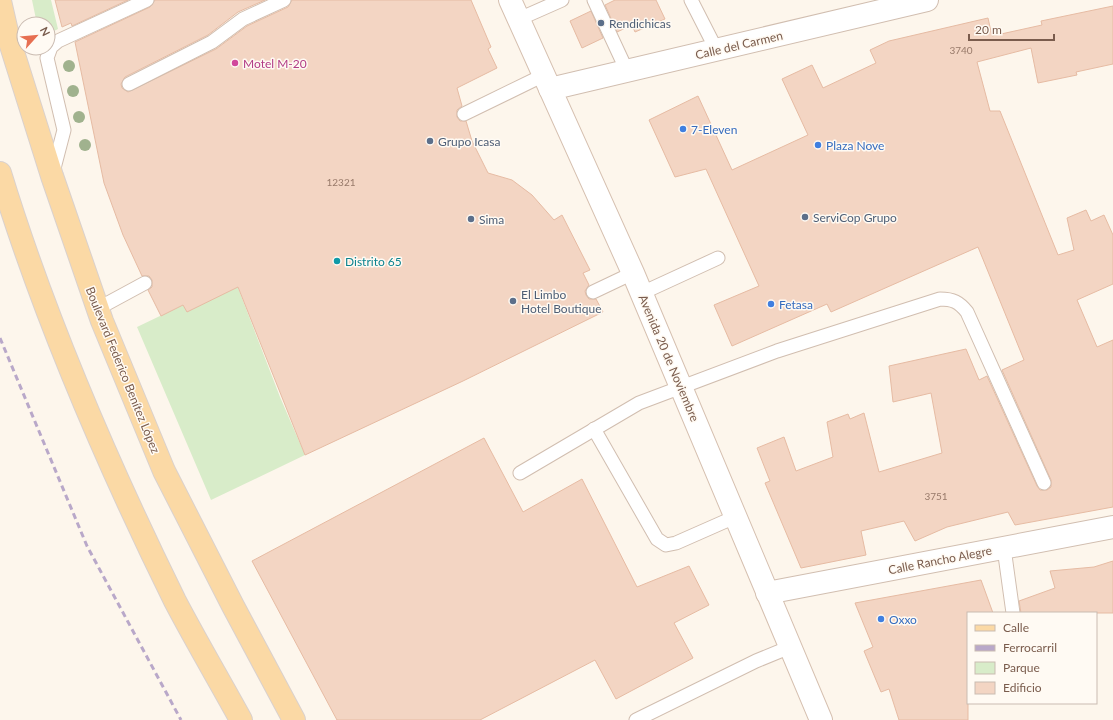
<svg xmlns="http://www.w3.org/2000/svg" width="1113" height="720" font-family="Lato,sans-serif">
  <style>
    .green { fill: #d8ecc9 }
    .building { fill: #f3d5c3; stroke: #e6bba3 }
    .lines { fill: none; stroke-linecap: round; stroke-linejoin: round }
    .service-casing { stroke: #d1beb0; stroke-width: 15 }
    .minor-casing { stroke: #d1beb0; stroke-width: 24 }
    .secondary-casing { stroke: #d6c0b0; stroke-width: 24 }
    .primary-casing { stroke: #dad1cd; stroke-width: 24 }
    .service { stroke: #fff; stroke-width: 13 }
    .minor { stroke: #fff; stroke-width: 22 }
    .secondary { stroke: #fff; stroke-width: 22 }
    .primary { stroke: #fbd9a5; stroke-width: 22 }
    .rail { stroke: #b9a8c9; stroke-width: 3; stroke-dasharray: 6 4; stroke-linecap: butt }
    .tree { fill: #a0b28e }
    .service-dot { fill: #5c6f8a; stroke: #fffaf3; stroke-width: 1.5 }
    .hotel-dot { fill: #d1479c; stroke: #fffaf3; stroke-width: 1.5 }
    .shop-dot { fill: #3f7fe0; stroke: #fffaf3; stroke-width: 1.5 }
    .culture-dot { fill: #0f9aa8; stroke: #fffaf3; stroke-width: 1.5 }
    .labels { text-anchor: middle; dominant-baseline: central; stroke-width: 3; stroke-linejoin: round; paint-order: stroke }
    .number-label { font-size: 10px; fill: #987a6a }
    .service-label { font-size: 12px; fill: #4e5e75; stroke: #fffaf3; text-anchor: start }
    .street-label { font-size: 12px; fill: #7a5c4d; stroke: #fffaf3 }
    .hotel-label { font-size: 12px; fill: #b23c85; stroke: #fffaf3; text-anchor: start }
    .shop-label { font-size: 12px; fill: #366cbe; stroke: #fffaf3; text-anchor: start }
    .culture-label { font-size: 12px; fill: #0d838f; stroke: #fffaf3; text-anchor: start }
  </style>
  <rect width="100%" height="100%" fill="#fdf6ec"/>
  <!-- green -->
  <g class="green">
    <polygon points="32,0 51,0 58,29 48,34 48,24 37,24"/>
    <polygon points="235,280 280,397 305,455 211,500 137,327"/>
  </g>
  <!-- building -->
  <g class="building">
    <polygon points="55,0 128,0 72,26 71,23 62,27"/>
    <polygon points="155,0 265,0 238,12 208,35 125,77 121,84 122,88 128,92 216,49 247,26 288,7 292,0 471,0 491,47 488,49 497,68 457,88 462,106 457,110 457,117 460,121 466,121 472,141 488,173 512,180 532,195 554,220 562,215 590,270 583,273 589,285 585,291 586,295 589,299 596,299 603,312 463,381 305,455 238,287 187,312 183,305 161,316 148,290 152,287 152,280 149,276 142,276 123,235 104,183 75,42 150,7"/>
    <polygon points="615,0 656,0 665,19 635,32 632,25 617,32 605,5"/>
    <polygon points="1113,6 1113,64 1076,72 1077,75 1038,83 1031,48 977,62 990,111 1000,111 1058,255 1074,250 1067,218 1086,210 1091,221 1104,215 1113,235 1113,284 1077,300 1097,347 1113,340 1113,507 1015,525 1008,512 947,527 915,541 904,521 861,531 866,555 801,568 765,483 770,481 757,448 784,437 796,471 833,457 827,422 848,414 850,419 864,413 879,472 942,453 931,393 893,402 889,366 966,349 979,380 987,376 1037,486 1040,490 1047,490 1051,487 1051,480 1002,370 1024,360 978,247 831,312 827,304 732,346 714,305 759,286 706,169 675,177 649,120 698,96 732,170 808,135 782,79 812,65 823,88 876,63 870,50 889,41 988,18 992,36 1042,25 1041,21"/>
    <polygon points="591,11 603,38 582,48 570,21"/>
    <polygon points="484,438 523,512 582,479 637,587 689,566 709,605 674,623 693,658 616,699 595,660 480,720 337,720 252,561"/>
    <polygon points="1113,561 1113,613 1021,613 1019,601 1055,588 1050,571 1094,567"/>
    <polygon points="981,580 993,613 968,613 968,720 899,720 889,689 881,692 864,651 873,647 855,603"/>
  </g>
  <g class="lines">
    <defs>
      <g id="service">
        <polyline points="594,0 627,71"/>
        <polyline points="691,0 717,51"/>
        <polyline points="519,19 562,0"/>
        <polyline points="129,84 212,42 243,19 284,0"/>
        <polyline points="464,114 544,75"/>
        <polyline points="53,172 64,130 47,58 51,47 58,41 147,0"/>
        <polyline points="593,292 633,273"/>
        <polyline points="642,293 718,258"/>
        <polyline points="97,309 145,283"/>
        <polyline points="594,429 657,539 666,545 676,543 735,517"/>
        <path d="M520,473L639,403L777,351L940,299C953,299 959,302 967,312L1044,483"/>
        <polyline points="1004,548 1013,613"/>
        <polyline points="636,720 756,661 790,647"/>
      </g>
      <g id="minor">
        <polyline points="550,89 927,0"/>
        <polyline points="767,593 1113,527"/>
      </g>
      <polyline id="secondary" points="510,0 633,273 821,720"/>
      <g id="primary">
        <polyline points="0,1 8,36 52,176 102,321 164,471 233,606 294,720"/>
        <path d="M0,173C45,320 107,463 175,601C196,641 219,680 241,720"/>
      </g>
    </defs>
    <!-- service casing -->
    <use href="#service" class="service-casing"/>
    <!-- minor casing -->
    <use href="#minor" class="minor-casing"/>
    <!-- secondary casing -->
    <use href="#secondary" class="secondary-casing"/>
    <!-- primary casing -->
    <use href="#primary" class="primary-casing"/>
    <!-- service -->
    <use href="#service" class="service"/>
    <!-- minor -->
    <use href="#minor" class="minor"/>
    <!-- secondary -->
    <use href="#secondary" class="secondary"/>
    <!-- primary -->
    <use href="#primary" class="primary"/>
    <!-- rail -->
    <polyline class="rail" points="0,338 87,546 181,720"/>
  </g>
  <!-- trees -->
  <g class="tree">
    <circle cx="69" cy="66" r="6"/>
    <circle cx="73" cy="91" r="6"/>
    <circle cx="79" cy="117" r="6"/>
    <circle cx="85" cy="145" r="6"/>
  </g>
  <!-- markers -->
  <g class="service-dot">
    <circle cx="601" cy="23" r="4"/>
    <circle cx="430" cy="141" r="4"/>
    <circle cx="805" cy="217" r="4"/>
    <circle cx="471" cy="219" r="4"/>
    <circle cx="513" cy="301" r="4"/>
  </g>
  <circle class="hotel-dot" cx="235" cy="63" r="4"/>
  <g class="shop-dot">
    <circle cx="683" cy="129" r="4"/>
    <circle cx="818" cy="145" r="4"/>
    <circle cx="771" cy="304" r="4"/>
    <circle cx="881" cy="619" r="4"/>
  </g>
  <circle class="culture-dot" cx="337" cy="261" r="4"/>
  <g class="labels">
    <!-- number labels -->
    <g class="number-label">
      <text x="961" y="50">3740</text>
      <text x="341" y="182">12321</text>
      <text x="936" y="496">3751</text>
    </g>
    <!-- service labels -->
    <g class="service-label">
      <text x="609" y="23">Rendichicas</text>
      <text x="438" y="141">Grupo Icasa</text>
      <text x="813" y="217">ServiCop Grupo</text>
      <text x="479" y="219">Sima</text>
      <text x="521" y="294">El Limbo<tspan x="521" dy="14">Hotel Boutique</tspan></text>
    </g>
    <!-- street labels -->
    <g class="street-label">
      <text transform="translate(739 45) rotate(-13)">Calle del Carmen</text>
      <text transform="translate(669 358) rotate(67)">Avenida 20 de Noviembre</text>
      <text transform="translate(123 370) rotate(68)">Boulevard Federico Benítez López</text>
      <text transform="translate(940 560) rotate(-11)">Calle Rancho Alegre</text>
    </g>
    <!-- hotel labels -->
    <g class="hotel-label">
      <text x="243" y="63">Motel M-20</text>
    </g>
    <!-- shop labels -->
    <g class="shop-label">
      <text x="691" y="129">7-Eleven</text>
      <text x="826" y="145">Plaza Nove</text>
      <text x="779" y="304">Fetasa</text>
      <text x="889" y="619">Oxxo</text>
    </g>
    <!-- culture labels -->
    <g class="culture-label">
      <text x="345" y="261">Distrito 65</text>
    </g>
  </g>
  <!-- legend -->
  <rect x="967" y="612" width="130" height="92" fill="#fffaf3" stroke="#cabbb1"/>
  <rect x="975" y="625" width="20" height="6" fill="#fbd9a5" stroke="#cabbb1"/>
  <text x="1003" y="632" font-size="12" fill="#7a5c4d">Calle</text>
  <rect x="975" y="645" width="20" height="6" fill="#b9a8c9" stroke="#cabbb1"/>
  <text x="1003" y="652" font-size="12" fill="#7a5c4d">Ferrocarril</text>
  <rect x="975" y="662" width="20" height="12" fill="#d8ecc9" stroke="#cabbb1"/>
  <text x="1003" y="672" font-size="12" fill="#7a5c4d">Parque</text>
  <rect x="975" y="682" width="20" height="12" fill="#f3d5c3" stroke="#cabbb1"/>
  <text x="1003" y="692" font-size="12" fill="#7a5c4d">Edificio</text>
  <!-- north arrow -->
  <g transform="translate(36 36) rotate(63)"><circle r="19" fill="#fffaf3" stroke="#cabbb1"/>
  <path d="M0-3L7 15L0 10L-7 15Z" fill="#e76f51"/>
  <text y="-6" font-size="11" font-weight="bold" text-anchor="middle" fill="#7a5c4d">N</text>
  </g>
  <!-- scale -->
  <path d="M969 34v6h85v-6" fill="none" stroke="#7a5c4d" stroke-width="2"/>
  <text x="975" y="34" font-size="12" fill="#7a5c4d" stroke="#fffaf3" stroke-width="3" paint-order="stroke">20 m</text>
</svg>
